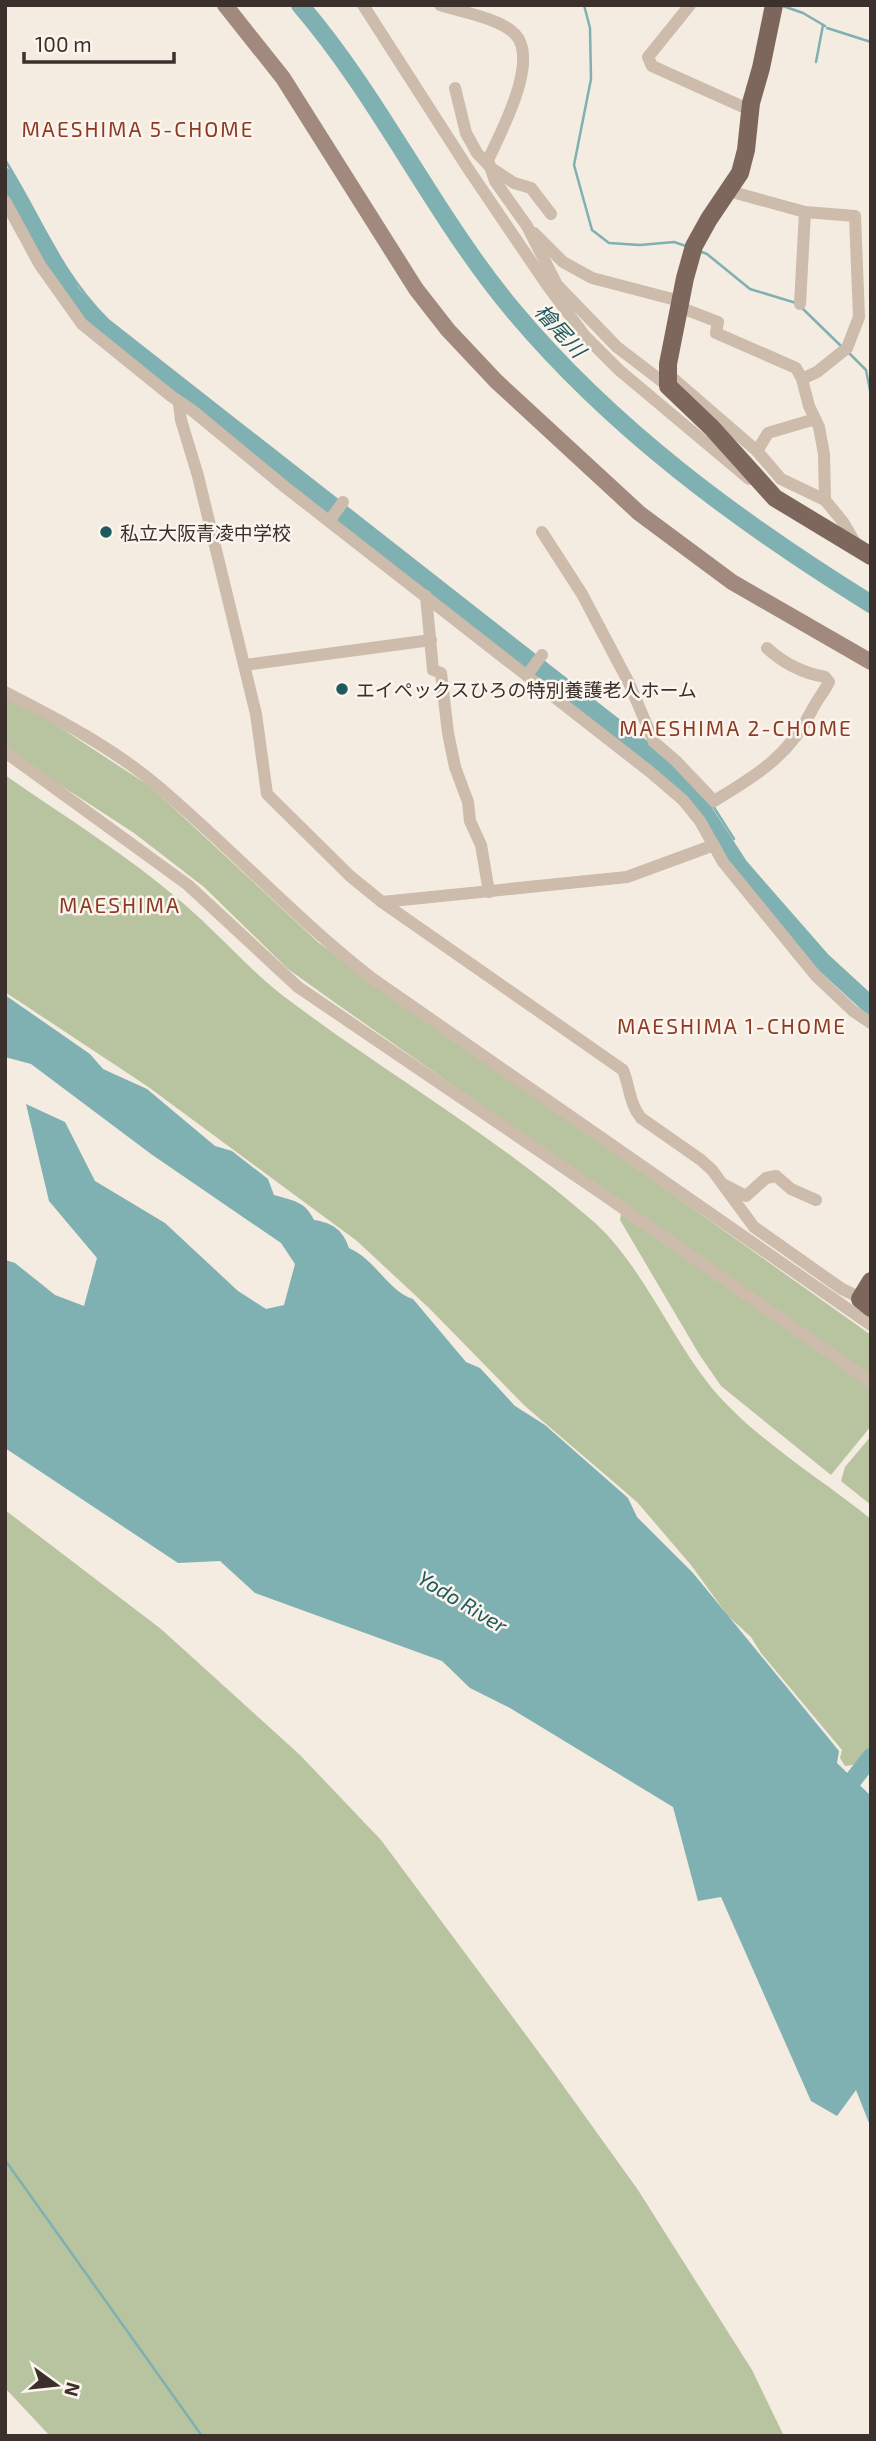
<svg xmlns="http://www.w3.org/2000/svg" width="876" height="2441" font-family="'Exo 2','Noto Sans JP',sans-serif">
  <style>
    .green { fill: #b8c4a0 }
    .water { fill: #7fb0b2 }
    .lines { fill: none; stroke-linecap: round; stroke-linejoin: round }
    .stream { stroke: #7fb0b2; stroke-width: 2.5 }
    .river { stroke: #7fb0b2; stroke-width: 18 }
    .street { stroke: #cdbbac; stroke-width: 12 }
    .secondary { stroke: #a18a7d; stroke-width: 16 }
    .primary { stroke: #7d675c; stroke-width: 18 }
    .poi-dot { fill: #1f5a5e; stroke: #fbf5ee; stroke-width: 2.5 }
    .labels { text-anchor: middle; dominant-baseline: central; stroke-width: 5; stroke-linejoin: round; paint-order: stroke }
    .poi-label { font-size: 19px; fill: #3b302b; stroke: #fbf5ee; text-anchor: start }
    .neighbourhood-label { font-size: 21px; letter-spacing: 2px; fill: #8c3b22; stroke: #fbf5ee }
    .water-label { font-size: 21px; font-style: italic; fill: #1f5a5e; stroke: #fbf5ee }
  </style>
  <rect width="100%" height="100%" fill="#f4ebe1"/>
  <!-- green -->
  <g class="green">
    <polygon points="5,697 44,717 151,787 319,943 871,1335 871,1378 334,1002 288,969 204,887 134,833 5,749"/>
    <path d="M5,775C65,817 129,856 184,904C220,935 252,973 290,1001C390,1076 500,1139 594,1222C641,1264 670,1336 711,1387C752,1437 820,1478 871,1519V1749L865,1751L859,1764L845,1766L840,1758L842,1750L761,1653L751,1637L728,1616L691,1565L637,1502L525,1406L429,1308L357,1241L147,1086L5,992Z"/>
    <polygon points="621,1214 871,1387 871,1426 831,1475 721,1386 699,1354 620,1220"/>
    <polygon points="871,1436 871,1505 841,1481 845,1467"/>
    <polygon points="5,1510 161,1629 300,1755 381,1840 549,2066 638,2190 752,2370 784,2436 50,2436 5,2388"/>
  </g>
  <!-- water -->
  <path class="water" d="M5,995L90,1054L103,1069L147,1089L215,1146L232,1151L268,1179L274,1195C294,1201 305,1201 314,1220C333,1223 343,1230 349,1248C376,1260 388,1291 413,1299L466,1362L480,1368L515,1406L545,1425L628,1498L637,1517L693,1573L839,1751L837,1763L871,1796V2128L856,2090L837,2116L811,2101L721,1897L698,1901L673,1807L510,1708L470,1688L442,1661L255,1593L220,1561L178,1563L5,1448V1260L15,1263L55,1295L84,1306L97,1258L49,1201L26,1104L65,1122L95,1181L165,1223L238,1291L266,1309L284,1305L295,1264L281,1243L151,1154L31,1064L5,1057Z"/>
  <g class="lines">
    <!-- stream -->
    <g class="stream">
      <polyline points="584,5 590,28 591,79 574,165 592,230 609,243 640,245 674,242 686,246"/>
      <polyline points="780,5 803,13 825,26"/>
      <polyline points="827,28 871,42"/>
      <polyline points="816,62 823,25"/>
      <path d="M5,160C41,217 59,271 108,320L339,501"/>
      <polyline points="699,251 707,254 750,289 796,303"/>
      <polyline points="801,307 841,346"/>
      <polyline points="849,353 866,370 871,395"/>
      <polyline points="345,506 535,655"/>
      <polyline points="543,661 648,743"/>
      <polyline points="713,806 734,839"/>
      <polyline points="5,2160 202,2436"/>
    </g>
    <!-- river -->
    <g class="river">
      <path d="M300,5C380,98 433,214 512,309C612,429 739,522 871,604"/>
      <polyline points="5,177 71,293 98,324 674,776 695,798 739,866 822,961 871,1006"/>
      <polyline points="838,1793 846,1789 871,1757"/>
    </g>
    <!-- street -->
    <g class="street">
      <polyline points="363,5 469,170 547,285 585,336 619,370 749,479"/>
      <path d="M440,5C461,12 500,18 515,34C540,60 501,132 488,160L495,181L527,226L557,285L617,347L668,386"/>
      <polyline points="690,5 648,57 652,66 750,110"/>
      <polyline points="455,88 466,133 477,153 491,168 514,183 531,188 551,214"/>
      <polyline points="5,201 40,265 82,324 171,396 193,411 285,487 649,771 683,800 700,821 723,862 816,976 853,1011 871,1023"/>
      <polyline points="534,233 563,262 592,278 680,301"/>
      <polyline points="800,304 805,212"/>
      <polyline points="679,307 718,322 716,333 796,368 802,379 817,372 847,348 859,317 855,216 805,212 729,191"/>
      <polyline points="668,374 757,451 781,479 825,500"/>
      <polyline points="802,379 809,406 819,427 824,454 825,500 843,522 857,546"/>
      <path d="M179,403L181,420L198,476L256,714L267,794L350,876L382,902L623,1070C630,1087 629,1103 641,1118L701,1160L712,1170L754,1227L842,1289L867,1301"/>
      <polyline points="757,451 768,433 815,419"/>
      <polyline points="330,520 343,502"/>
      <path d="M542,532L582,594L629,683L654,742L676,761L714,801C756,776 790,755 812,710C817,700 824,692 829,682L825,677C803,673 783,663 767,648"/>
      <polyline points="426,596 433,670 441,673 448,733 455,767 468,802 470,821 481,845 489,892"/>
      <polyline points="245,665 431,640"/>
      <polyline points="527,675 542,655"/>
      <path d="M5,692C58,719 113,748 159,787C232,849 297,920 373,979L871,1325"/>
      <polyline points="5,752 188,885 298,987 604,1195 871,1382"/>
      <polyline points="382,902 627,877 714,845"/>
      <polyline points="725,1185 746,1196 766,1178 776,1176 791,1189 816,1200"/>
    </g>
    <!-- secondary -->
    <polyline class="secondary" points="225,5 283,78 416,289 448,330 496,381 639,513 732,582 871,662"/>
    <!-- primary -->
    <g class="primary">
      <polyline points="774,5 761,68 751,103 746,150 740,173 709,219 694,246 685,278 668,364 668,386 712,428 775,498 871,556"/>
      <polyline points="871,1281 860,1299 871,1308"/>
    </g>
  </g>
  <!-- markers -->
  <g class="poi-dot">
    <circle cx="106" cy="532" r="7"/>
    <circle cx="342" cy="689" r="7"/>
  </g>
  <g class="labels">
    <!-- poi labels -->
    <g class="poi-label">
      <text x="120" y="532">私立大阪青凌中学校</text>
      <text x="356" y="689">エイぺックスひろの特別養護老人ホーム</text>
    </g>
    <!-- neighbourhood labels -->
    <g class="neighbourhood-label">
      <text x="138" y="128">MAESHIMA 5-CHOME</text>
      <text x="736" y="727">MAESHIMA 2-CHOME</text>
      <text x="120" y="904">MAESHIMA</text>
      <text x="732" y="1025">MAESHIMA 1-CHOME</text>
    </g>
    <!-- water labels -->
    <g class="water-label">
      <text transform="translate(561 330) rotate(48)">檜尾川</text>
      <text transform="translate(463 1601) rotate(31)">Yodo River</text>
    </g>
  </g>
  <!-- border -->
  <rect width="876" height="2441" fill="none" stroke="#3b302b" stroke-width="14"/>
  <!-- north arrow -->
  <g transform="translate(56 2385) rotate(105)" stroke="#fbf5ee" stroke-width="5" paint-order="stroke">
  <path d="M0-5L12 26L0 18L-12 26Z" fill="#3b302b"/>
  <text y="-10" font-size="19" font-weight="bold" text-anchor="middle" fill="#3b302b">N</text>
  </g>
  <!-- scale -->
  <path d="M24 52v10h150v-10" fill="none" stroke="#3b302b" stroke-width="3.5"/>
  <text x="35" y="52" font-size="21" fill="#3b302b" stroke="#fbf5ee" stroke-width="5" paint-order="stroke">100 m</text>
</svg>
